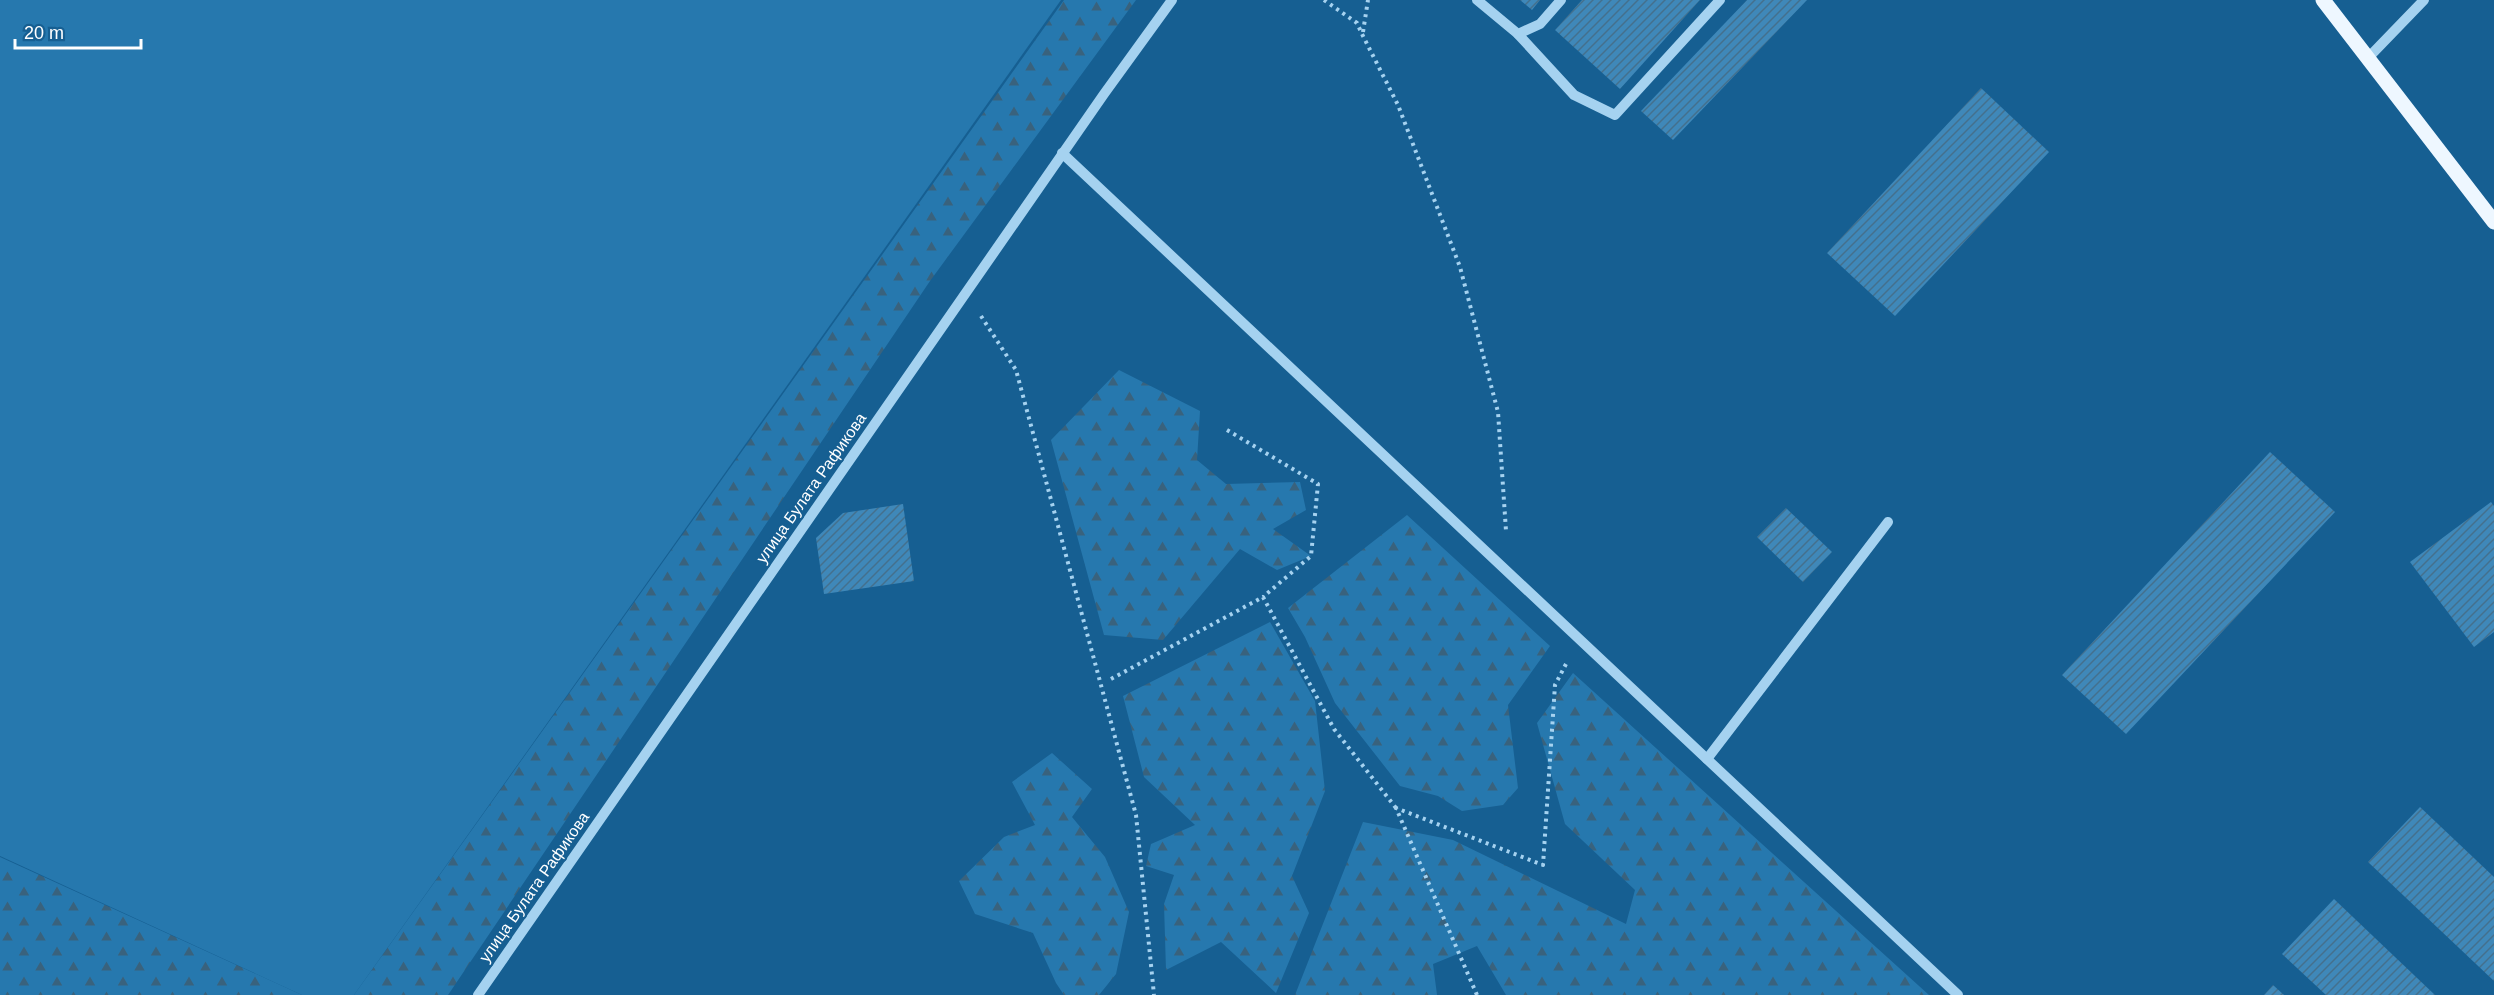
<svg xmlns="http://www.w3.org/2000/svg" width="2494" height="995" font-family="Helvetica,sans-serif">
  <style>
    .grass { fill: #2678ae }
    .forest { fill: url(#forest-firs) }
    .building { fill: url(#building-hatch) }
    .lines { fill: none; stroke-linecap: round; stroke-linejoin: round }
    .path { stroke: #a5d2f0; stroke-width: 4; stroke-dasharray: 3 4.5; stroke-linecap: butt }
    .minor { stroke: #a5d2f0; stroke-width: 10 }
    .major { stroke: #eef7ff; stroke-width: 15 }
    .labels { text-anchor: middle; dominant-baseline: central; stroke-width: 4.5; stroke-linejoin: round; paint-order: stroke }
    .street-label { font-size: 16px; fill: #fff; stroke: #165f92 }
  </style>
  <defs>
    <pattern id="forest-firs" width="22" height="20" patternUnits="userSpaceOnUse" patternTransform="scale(1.5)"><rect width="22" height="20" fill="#2678ae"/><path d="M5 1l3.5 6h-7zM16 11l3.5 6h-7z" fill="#39627d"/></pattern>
    <pattern id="building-hatch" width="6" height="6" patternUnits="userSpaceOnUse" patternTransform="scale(1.5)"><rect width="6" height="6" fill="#3f88b9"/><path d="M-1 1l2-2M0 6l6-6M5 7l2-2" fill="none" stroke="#44708d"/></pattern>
  </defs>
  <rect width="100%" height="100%" fill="#165f92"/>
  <!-- grass -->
  <polygon class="grass" points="0,0 1061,0 354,995 302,995 0,856"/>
  <!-- forest -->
  <g class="forest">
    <polygon points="1064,0 1136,0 930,281 448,995 354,995"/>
    <polygon points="1119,370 1200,411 1197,460 1226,484 1300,482 1306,510 1273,529 1311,556 1277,570 1240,549 1163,640 1104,635 1051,440"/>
    <polygon points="1407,515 1550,646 1508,705 1518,788 1503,805 1462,811 1438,796 1400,786 1335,703 1305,637 1288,608"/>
    <polygon points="1270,622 1315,701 1325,791 1292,876 1309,913 1276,993 1221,942 1166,970 1164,904 1174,875 1146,866 1151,844 1195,825 1144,777 1123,696"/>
    <polygon points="1573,673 1929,995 1506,995 1477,946 1433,964 1437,995 1295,995 1363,822 1453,840 1626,924 1635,890 1565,824 1537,723"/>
    <polygon points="1052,753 1092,789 1072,817 1105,857 1129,912 1116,974 1099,995 1064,995 1056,983 1033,933 975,914 959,881 1004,837 1035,825 1012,782"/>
    <polygon points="0,857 302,995 0,995"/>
  </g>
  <!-- building -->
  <g class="building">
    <polygon points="1520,0 1540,0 1532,10"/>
    <polygon points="1582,0 1700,0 1620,89 1555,30"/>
    <polygon points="1747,0 1807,0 1673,140 1641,111"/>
    <polygon points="1981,88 2049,152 1895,316 1827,253"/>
    <polygon points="2270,452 2335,512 2126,734 2062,675"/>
    <polygon points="2491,502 2494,506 2494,632 2474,647 2410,562"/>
    <polygon points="903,504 914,581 824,594 816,538 843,513"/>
    <polygon points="1786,508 1832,552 1803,582 1757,537"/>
    <polygon points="2420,807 2494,877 2494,981 2368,862"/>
    <polygon points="2334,899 2435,995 2326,995 2282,954"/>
    <polygon points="2273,985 2284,995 2264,995"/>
  </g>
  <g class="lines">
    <!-- path -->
    <g class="path">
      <polyline points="1324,0 1357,23 1362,34 1398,105 1460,267 1498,412 1506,531"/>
      <polyline points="1363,32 1368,0"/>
      <polyline points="981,316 1016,370 1136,815 1154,995"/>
      <polyline points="1227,430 1318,484 1311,556 1263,597"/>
      <polyline points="1111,679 1263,597 1334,729 1396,808"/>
      <polyline points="1477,995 1396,808 1543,865 1555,685 1566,664"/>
    </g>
    <!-- minor -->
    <g class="minor">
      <polyline points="1477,0 1518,34 1540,24 1561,0"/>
      <polyline points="1518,34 1574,95 1615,115 1720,0"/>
      <polyline points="2368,58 2424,0"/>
      <polyline points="1062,153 1958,995"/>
      <polyline points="1707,759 1888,522"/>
      <polyline points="478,995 1104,94 1172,0"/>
    </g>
    <!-- major -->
    <polyline class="major" points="2323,0 2494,222"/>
  </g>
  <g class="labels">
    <!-- street labels -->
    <g class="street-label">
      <text transform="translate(811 488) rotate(-55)">улица Булата Рафикова</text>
      <text transform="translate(534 887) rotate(-55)">улица Булата Рафикова</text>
    </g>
  </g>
  <!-- scale -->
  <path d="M15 39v9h126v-9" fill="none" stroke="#ffffff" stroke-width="3"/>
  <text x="24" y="39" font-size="18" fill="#ffffff" stroke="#165f92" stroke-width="4.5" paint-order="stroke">20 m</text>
</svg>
